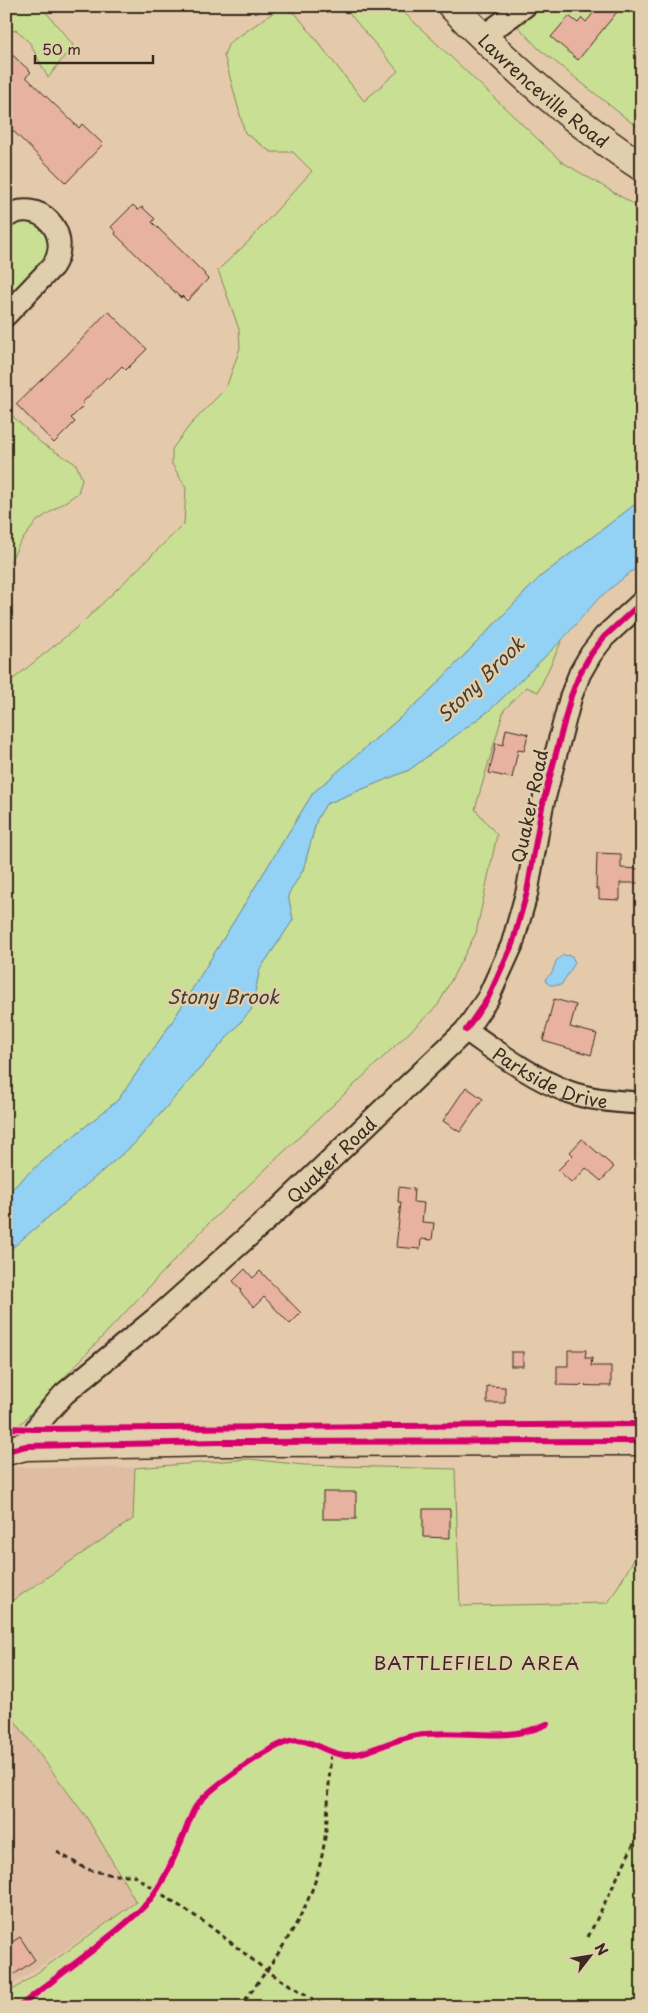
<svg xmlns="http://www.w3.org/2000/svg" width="648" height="2013" font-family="'Playpen Sans',sans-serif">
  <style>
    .built { fill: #debda2 }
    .green { fill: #c9df94; stroke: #828459 }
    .water { fill: #93d2f4; stroke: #708f9e }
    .building { fill: #e8b2a1; stroke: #3b2a1e }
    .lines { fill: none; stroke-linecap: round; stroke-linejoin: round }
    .minor-casing { stroke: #3b2a1e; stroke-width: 25 }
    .major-casing { stroke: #3b2a1e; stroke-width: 31 }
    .highway-casing { stroke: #3b2a1e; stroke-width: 31 }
    .path { stroke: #3b2a1e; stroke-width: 3; stroke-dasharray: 5 4; stroke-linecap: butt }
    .minor { stroke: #e0ceac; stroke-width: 21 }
    .major { stroke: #e0ceac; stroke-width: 28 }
    .highway { stroke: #e0ceac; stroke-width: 28 }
    .cycleway-casing { stroke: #e0ceac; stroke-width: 9 }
    .cycleway { stroke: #d6006c; stroke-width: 6 }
    .labels { text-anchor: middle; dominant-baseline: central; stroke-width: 5; stroke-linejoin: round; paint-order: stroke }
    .street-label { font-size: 18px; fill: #3b2a1e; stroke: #e0ceac }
    .water-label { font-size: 19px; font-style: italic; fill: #443b33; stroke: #e0ceac }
    .neighbourhood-label { font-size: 19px; letter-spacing: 1px; fill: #3b2a1e; stroke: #e0ceac }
  </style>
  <rect width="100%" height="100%" fill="#e4caab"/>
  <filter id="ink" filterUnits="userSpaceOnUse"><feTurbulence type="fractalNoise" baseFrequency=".02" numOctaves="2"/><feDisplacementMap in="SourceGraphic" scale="10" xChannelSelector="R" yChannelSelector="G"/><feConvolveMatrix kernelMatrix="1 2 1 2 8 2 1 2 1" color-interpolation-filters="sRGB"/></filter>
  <g filter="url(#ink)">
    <!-- built -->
    <g class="built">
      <polygon points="6,1467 135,1468 133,1519 6,1605"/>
      <polygon points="6,1709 87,1818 136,1902 6,1989"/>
    </g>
    <!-- green -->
    <g class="green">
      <polygon points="6,6 41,6 73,45 48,78 30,43 16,30 6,33"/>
      <polygon points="343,6 397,6 562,162 642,209 642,499 540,577 423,698 313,793 172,1022 118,1100 32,1170 6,1195 6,685 81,624 184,524 186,488 172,464 172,449 190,425 226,388 240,348 239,329 218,270 247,243 312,171 293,152 271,152 245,133 224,55 229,43 280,8 296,14 364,101 398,71"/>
      <polygon points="499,6 642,6 642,129 632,123 538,48"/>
      <polygon points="40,219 55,249 6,307 6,225 12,220"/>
      <polygon points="6,410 41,443 76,464 82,479 78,493 37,521 19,544 6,570"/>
      <polygon points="562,640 538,692 526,687 504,710 475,809 497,835 476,933 438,1005 209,1223 15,1430 6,1430 6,1253 134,1144 251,1010 260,969 293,920 288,895 303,870 317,819 326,804 409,770 490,710"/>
      <polygon points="249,1459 304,1465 455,1469 460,1606 608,1603 642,1546 642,2007 6,2007 6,1995 136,1902 87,1818 6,1709 6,1605 133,1519 135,1468"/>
    </g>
    <!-- water -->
    <g class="water">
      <polygon points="642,499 642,563 599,598 562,640 490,710 409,770 326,804 317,819 303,870 288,895 293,920 260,969 251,1010 134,1144 6,1253 6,1195 32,1170 118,1100 172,1022 313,793 423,698 540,577"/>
      <polygon points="563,955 572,956 575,963 561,985 550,985 546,982 546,978 552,973 556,961"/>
    </g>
    <!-- building -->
    <g class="building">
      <polygon points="599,6 609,6 617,12 578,60 551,37 569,16 578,23 582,18 586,22"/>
      <polygon points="6,49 31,72 26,77 79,128 82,124 103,144 66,183 6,124"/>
      <polygon points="133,205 138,210 142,207 155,219 152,222 205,274 204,275 208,279 187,301 182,296 181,298 115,234 116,232 111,227"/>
      <polygon points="108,311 147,349 126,370 122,366 109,379 107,377 82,403 84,405 71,418 75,422 54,443 16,404 67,355"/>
      <polygon points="506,729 528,734 524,751 518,750 512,778 489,773 496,743 503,745"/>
      <polygon points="597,853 621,854 621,868 642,869 642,883 620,883 620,900 599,899 599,889 596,889"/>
      <polygon points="554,999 576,1005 570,1027 597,1034 591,1055 543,1041"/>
      <polygon points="466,1087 483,1099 460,1132 443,1121"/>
      <polygon points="582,1139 614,1167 601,1181 586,1168 572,1183 558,1170 573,1155 570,1152"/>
      <polygon points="399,1187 414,1189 413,1202 424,1203 422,1222 434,1223 432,1240 421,1239 420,1249 396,1247 401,1202 398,1202"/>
      <polygon points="245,1269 253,1278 260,1271 301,1313 290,1324 264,1297 254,1307 240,1292 241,1290 233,1281"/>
      <polygon points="568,1350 586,1350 585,1358 592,1358 591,1366 611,1366 611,1386 557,1385 557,1366 568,1366"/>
      <rect x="511" y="1352" width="12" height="14"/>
      <polygon points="487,1386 505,1387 505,1403 487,1403"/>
      <rect x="323" y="1492" width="33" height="27"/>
      <polygon points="423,1509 450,1509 450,1538 423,1537"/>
      <polygon points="20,1937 35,1960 6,1980 6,1946"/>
    </g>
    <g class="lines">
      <defs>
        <g id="minor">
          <polyline points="482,37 525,6"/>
          <path d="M6,217C37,196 74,232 53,266L6,315"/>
          <path id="s1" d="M466,1030C499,1053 532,1078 569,1092C591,1100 618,1102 642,1103"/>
          <path id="s2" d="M26,1446L42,1419L64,1394L161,1314L281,1207L466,1030L488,998L512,945L527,892L542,807L571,696L580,673L591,654L604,637L642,602"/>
        </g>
        <polyline id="major" points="6,1451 26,1446 219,1442 642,1441"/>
        <g id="highway">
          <path id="s3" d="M452,6C510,66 572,121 642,167"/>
        </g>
      </defs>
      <!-- minor casing -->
      <use href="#minor" class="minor-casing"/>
      <!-- major casing -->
      <use href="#major" class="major-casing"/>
      <!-- highway casing -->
      <use href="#highway" class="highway-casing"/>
      <!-- path -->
      <g class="path">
        <polyline points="57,1852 86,1869 112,1875 133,1875 207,1924 267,1971 326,2007"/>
        <polyline points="588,1937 642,1827"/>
        <path d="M240,2007C273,1962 309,1915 321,1860C329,1825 328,1787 331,1752"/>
      </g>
      <!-- minor -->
      <use href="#minor" class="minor"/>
      <!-- major -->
      <use href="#major" class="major"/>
      <!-- highway -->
      <use href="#highway" class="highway"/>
      <defs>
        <g id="cycleway">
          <polyline points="466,1030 488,998 512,945 527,892 542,807 571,696 580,673 591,654 604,637 642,602"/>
          <polyline points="6,1428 35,1429 642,1424"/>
          <polyline points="6,1451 26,1446 219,1442 642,1441"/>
          <path d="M19,2007C44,1987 69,1968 94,1949C112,1934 132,1920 148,1902C165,1881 174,1857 185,1832C188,1824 191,1815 195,1808C207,1789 268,1747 290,1741C308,1736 326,1754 344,1755C369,1755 392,1739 417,1735C460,1728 506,1744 547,1724"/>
        </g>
      </defs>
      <!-- cycleway casing -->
      <use href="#cycleway" class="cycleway-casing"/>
      <!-- cycleway -->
      <use href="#cycleway" class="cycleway"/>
    </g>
  </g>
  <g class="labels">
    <!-- street labels -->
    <g class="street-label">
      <text stroke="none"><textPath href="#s3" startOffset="125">Lawrenceville Road</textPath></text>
      <text transform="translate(529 806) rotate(-78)">Quaker Road</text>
      <text stroke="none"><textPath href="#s1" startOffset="98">Parkside Drive</textPath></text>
      <text stroke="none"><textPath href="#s2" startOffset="420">Quaker Road</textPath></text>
    </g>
    <!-- water labels -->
    <g class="water-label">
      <text transform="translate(480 679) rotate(-44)">Stony Brook</text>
      <text x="223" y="996">Stony Brook</text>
    </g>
    <!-- neighbourhood labels -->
    <g class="neighbourhood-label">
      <text x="477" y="1662">BATTLEFIELD AREA</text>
    </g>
  </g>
  <!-- margin -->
  <rect width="648" height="2013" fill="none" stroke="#e0ceac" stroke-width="25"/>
  <rect x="12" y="12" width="623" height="1988" fill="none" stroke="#3b2a1e" stroke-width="2" filter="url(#ink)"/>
  <!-- north arrow -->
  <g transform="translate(590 1956) rotate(59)" stroke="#e0ceac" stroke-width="4" paint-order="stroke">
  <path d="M0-4L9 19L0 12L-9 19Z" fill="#3b2a1e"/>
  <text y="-8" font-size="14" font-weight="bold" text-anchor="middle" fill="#3b2a1e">N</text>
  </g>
  <!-- scale -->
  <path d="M35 55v8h118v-8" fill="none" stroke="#3b2a1e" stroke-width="2.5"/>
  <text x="42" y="55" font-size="15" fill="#3b2a1e" stroke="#e0ceac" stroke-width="4" paint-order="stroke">50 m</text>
</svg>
